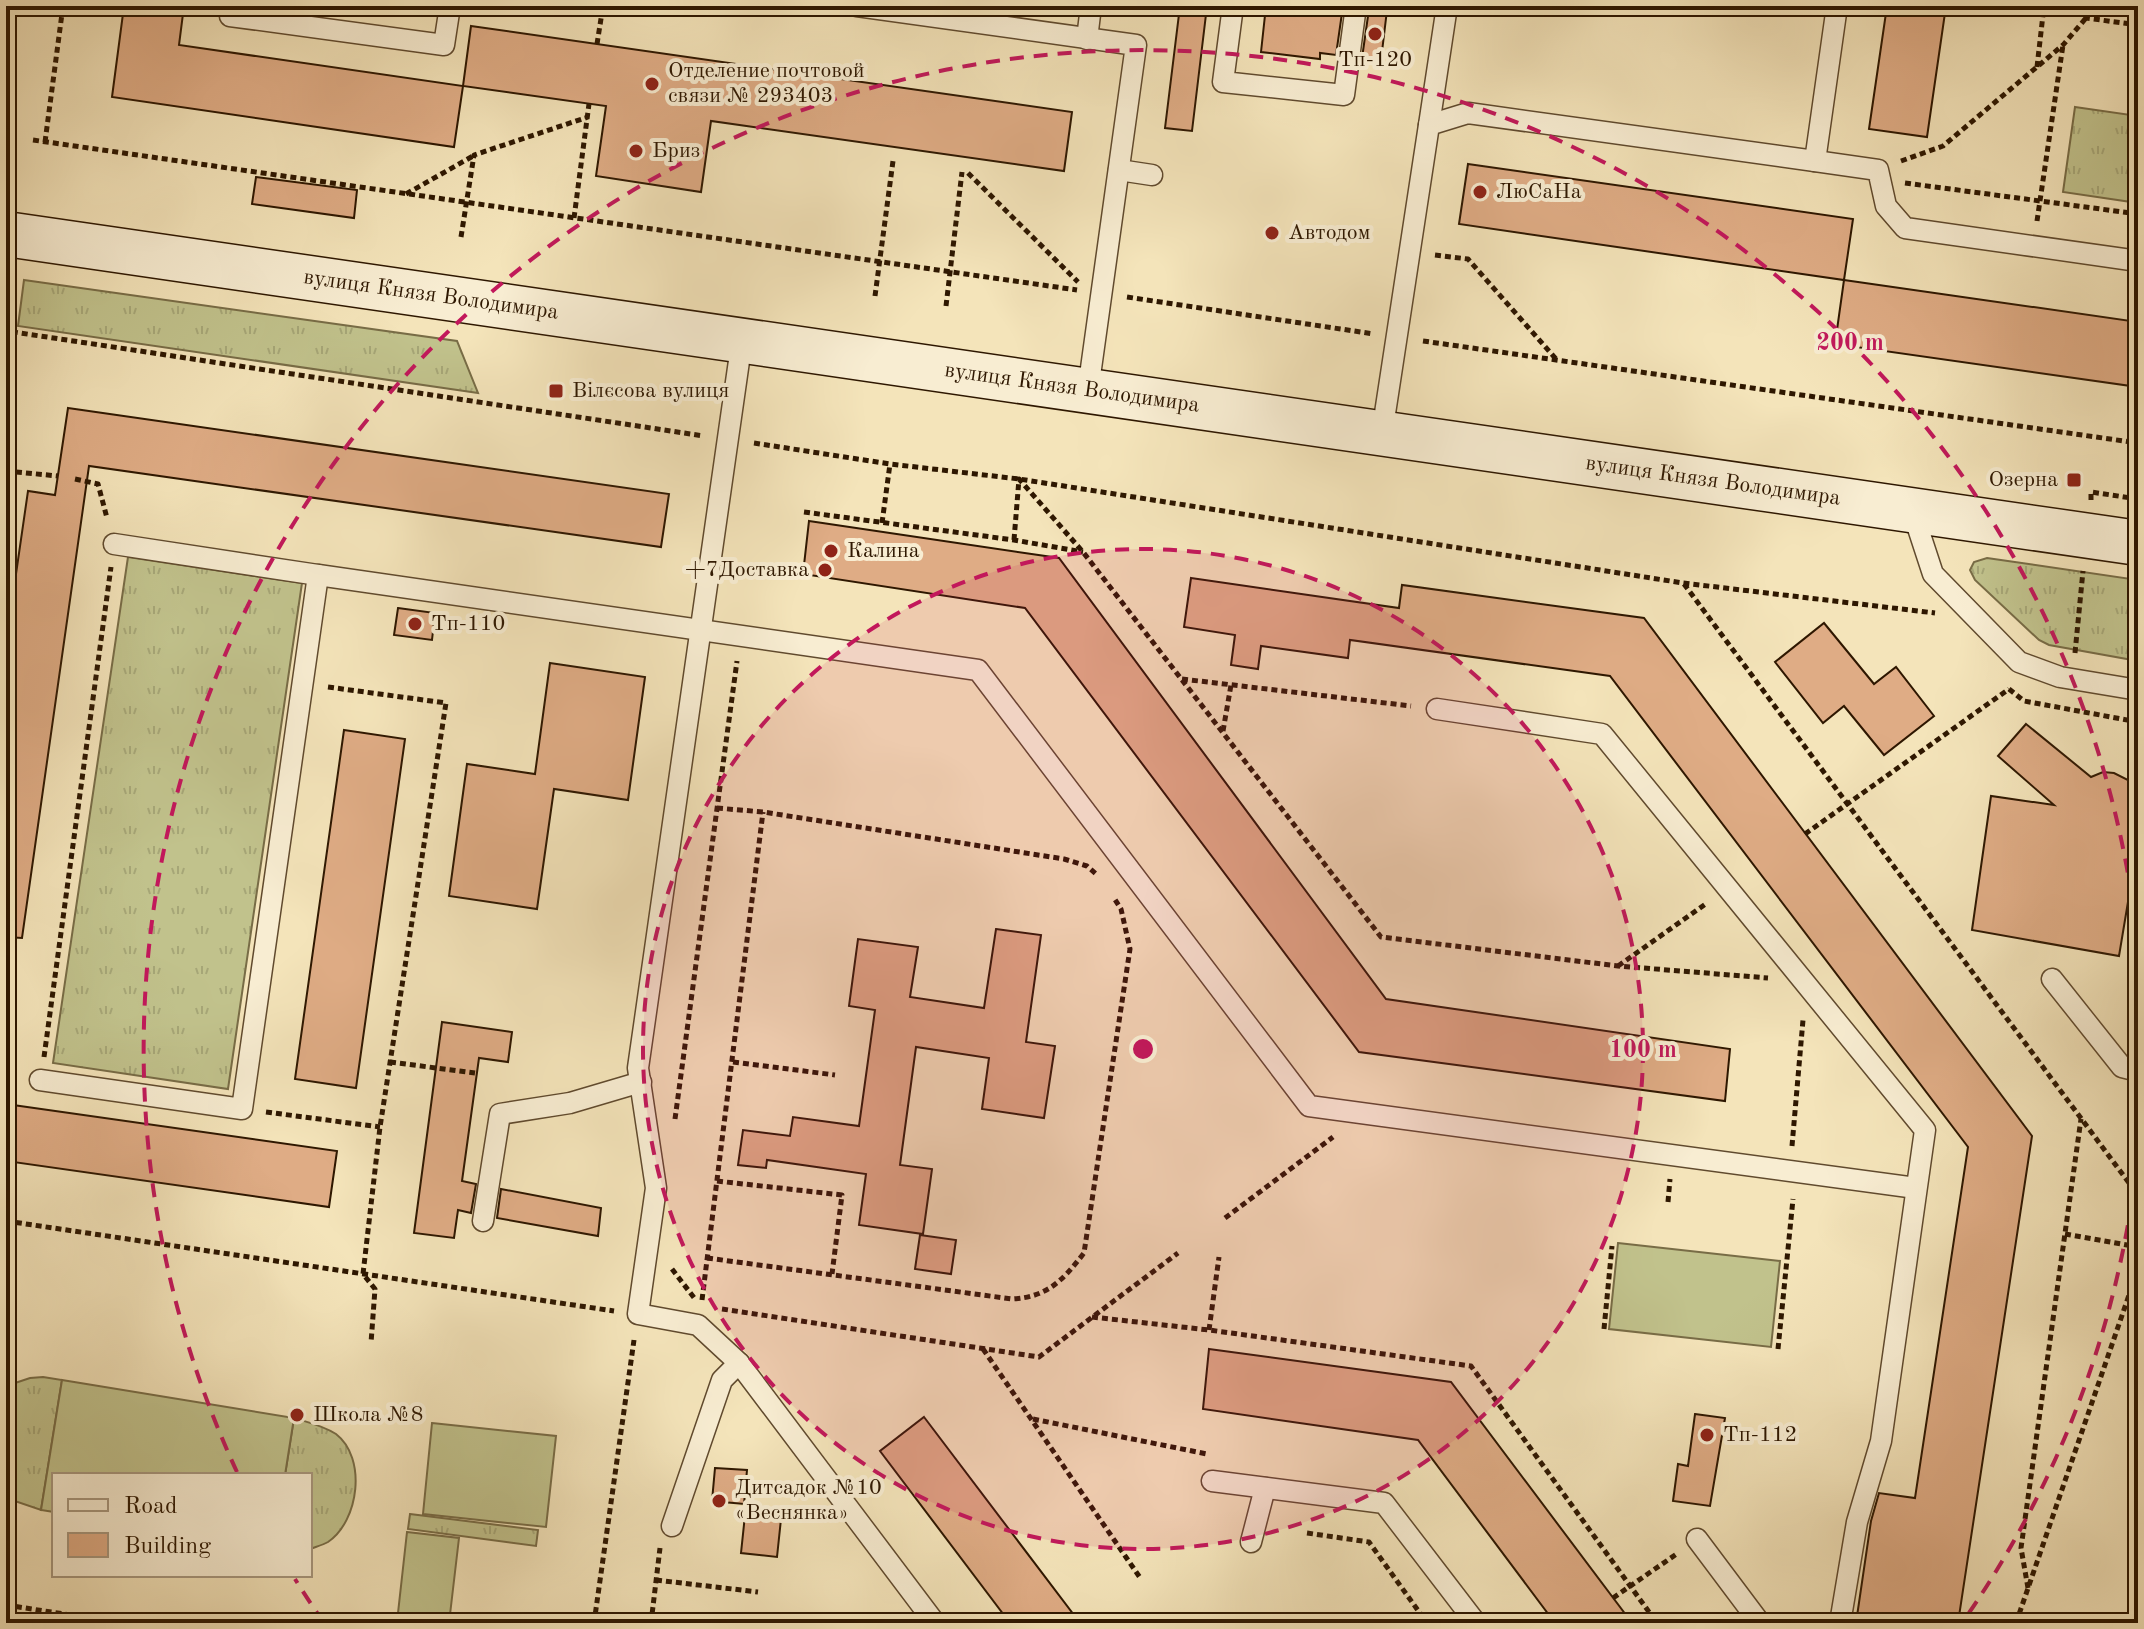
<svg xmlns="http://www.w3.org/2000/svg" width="2144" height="1629" font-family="'Old Standard TT',serif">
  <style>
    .grass { fill: url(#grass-tufts); stroke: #786c46; stroke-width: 2 }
    .pitch { fill: #c1c28c; stroke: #786c46; stroke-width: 2 }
    .building { fill: #dfac85; stroke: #2e1700; stroke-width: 2 }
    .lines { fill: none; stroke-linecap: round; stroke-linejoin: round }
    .lane-casing { stroke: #604a2e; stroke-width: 23 }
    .secondary-casing { stroke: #2e1700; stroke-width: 47 }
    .path { stroke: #2e1700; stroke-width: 5; stroke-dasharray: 6 4; stroke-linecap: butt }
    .lane { stroke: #f8edd2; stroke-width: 20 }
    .secondary { stroke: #f8edd2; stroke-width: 44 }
    .ring { fill: none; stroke: #c2185b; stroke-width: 4; stroke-dasharray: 14 10 }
    .poi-dot { fill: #8f2418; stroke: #f8edd2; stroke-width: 3 }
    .labels { text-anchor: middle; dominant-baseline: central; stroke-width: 8; stroke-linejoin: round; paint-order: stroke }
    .poi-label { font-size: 22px; fill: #2e1700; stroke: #f8edd2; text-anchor: start }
    .street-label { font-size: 22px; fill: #2e1700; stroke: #f8edd2 }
    .centre { fill: #c2185b; stroke: #f8edd2; stroke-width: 4 }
    .ring-label { font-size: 24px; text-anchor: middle; font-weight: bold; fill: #c2185b; stroke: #f8edd2; stroke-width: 8; stroke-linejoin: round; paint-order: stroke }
  </style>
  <defs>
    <pattern id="grass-tufts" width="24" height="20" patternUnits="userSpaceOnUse" patternTransform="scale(2)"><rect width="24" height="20" fill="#c1c28c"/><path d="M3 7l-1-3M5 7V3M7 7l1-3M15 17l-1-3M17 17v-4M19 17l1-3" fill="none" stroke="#a6a677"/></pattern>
  </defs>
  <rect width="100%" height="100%" fill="#f4e4ba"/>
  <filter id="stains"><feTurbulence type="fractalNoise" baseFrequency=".0025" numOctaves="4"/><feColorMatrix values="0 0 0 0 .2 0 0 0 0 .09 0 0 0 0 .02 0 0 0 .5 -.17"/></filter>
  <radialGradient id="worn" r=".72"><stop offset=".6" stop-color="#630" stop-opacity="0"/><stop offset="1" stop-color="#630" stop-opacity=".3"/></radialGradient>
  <!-- grass -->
  <g class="grass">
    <polygon points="2075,107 2138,116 2138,203 2063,192"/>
    <polygon points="24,280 457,341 478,393 18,326"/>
    <polygon points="128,557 302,583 228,1089 53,1063"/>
    <polygon points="1987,558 2138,580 2138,661 2049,645 2039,640 1975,580 1970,570 1974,562"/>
    <polygon points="43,1377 62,1380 41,1510 6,1498 6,1386 30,1378"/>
    <path d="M294,1418C307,1422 324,1426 336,1434C367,1458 359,1521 328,1542C323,1545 315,1547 310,1549V1475H285Z"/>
    <polygon points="410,1514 538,1530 536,1546 408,1529"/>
  </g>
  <!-- pitch -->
  <g class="pitch">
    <polygon points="1618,1243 1780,1261 1771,1347 1609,1329"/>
    <polygon points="62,1380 294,1418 285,1475 54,1475 54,1512 41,1510"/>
    <polygon points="432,1423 556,1436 546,1527 423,1514"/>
    <polygon points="407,1532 459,1538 449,1623 397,1622"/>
  </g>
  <!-- building -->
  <g class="building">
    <polygon points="124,6 184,6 179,45 463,86 454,147 112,97"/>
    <polygon points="1180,6 1207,6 1192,131 1165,128"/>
    <polygon points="1266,6 1343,6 1336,55 1320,53 1320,59 1261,52"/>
    <polygon points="1887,6 1946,6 1927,137 1869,129"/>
    <polygon points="1369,9 1387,10 1381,60 1362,58"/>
    <polygon points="471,26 1072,112 1064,171 711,121 701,192 596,176 606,106 463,86"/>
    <polygon points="1468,164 1853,219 1844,280 1459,224"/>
    <polygon points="256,177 357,190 354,218 252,204"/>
    <polygon points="1844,280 2138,322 2138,387 1835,344"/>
    <polygon points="68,408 669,494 661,547 89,466 22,938 6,937 6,643 28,491 55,495"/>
    <polygon points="809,521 1059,558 1386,999 1730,1049 1725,1101 1359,1052 1025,608 803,574"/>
    <polygon points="1191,578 1399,608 1402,585 1644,618 2032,1136 1958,1623 1856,1623 1871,1521 1879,1493 1915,1498 1968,1147 1610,676 1350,640 1348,658 1261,646 1258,669 1231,665 1235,635 1184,627"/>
    <polygon points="398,608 435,613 432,640 394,635"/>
    <polygon points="1824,623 1874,684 1896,667 1934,716 1884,755 1844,706 1823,723 1775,662"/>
    <polygon points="550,663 645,677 628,800 554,789 537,909 449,896 467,764 535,774"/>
    <polygon points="2026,724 2091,777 2103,772 2114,773 2138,785 2138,885 2131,884 2119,956 1972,930 1991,796 2054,805 1998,756"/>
    <polygon points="344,730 405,739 356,1088 295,1079"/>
    <polygon points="996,929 1041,935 1026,1042 1055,1046 1044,1118 982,1109 989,1058 916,1047 900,1165 932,1169 923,1234 859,1225 866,1174 767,1160 766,1168 738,1165 743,1130 790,1136 793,1117 859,1126 875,1010 849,1006 858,939 918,947 910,997 984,1008"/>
    <polygon points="442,1022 512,1032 508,1062 479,1058 462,1181 476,1184 471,1213 458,1210 454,1238 414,1233"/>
    <polygon points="6,1104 337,1151 329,1207 6,1161"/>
    <polygon points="501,1189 601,1208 598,1236 497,1218"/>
    <polygon points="920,1235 956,1240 951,1274 915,1269"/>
    <polygon points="1209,1349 1451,1382 1632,1623 1555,1623 1418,1440 1203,1409"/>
    <polygon points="1695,1414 1725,1418 1710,1506 1673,1501 1678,1464 1688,1466"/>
    <polygon points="924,1417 1080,1623 1010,1623 880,1451"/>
    <polygon points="715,1468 747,1470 744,1504 712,1501"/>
    <polygon points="745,1515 781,1519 777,1557 741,1553"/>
  </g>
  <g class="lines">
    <defs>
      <g id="lane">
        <polyline points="857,6 1136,45 1088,390"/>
        <polyline points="1233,6 1223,82 1344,95 1356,6"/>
        <polyline points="230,16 444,45 450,6"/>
        <polyline points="1087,39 1091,6"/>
        <polyline points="1429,125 1447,6"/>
        <polyline points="1815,161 1878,170 1886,206 1905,228 2138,261"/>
        <polyline points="1119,170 1152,175"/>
        <polyline points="742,340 638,1068 656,1188 638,1314 698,1325 739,1363 935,1623"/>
        <polyline points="1382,433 1429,125 1468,113 1815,161 1837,6"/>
        <polyline points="1912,510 1933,574 2019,662 2060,677 2138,690"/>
        <polyline points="114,544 318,575"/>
        <polyline points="1437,709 1602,734 1925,1130 1881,1441 1857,1522 1840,1623"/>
        <polyline points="2052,979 2122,1067 2138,1071"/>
        <polyline points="40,1080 242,1109 318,575 978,670 1309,1106 1916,1188"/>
        <polyline points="483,1221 500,1114 570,1103 641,1082"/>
        <polyline points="1212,1481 1384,1503 1476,1623"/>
        <polyline points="672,1526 722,1380 739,1363"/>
        <polyline points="1697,1539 1760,1623"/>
        <polyline points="1251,1542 1265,1488"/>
      </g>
      <polyline id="secondary" points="6,234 2138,543"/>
    </defs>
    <!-- lane casing -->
    <use href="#lane" class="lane-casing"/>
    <!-- secondary casing -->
    <use href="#secondary" class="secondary-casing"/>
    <!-- path -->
    <g class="path">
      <polyline points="2088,6 2086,18 2138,25"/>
      <polyline points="597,44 603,6"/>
      <polyline points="2037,67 2044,6"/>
      <polyline points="33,140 1077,290"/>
      <polyline points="45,142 63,6"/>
      <polyline points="1901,161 1943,146 2063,45 2086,18"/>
      <polyline points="968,173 1078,282"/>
      <polyline points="1905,183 2138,214"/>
      <polyline points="406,194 473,156"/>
      <polyline points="574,218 589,104"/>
      <polyline points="2037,221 2063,45"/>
      <polyline points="461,237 474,155 588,117"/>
      <polyline points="1435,255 1468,259 1556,359"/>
      <polyline points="875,296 893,161"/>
      <polyline points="1127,297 1374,334"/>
      <polyline points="946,306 962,172"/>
      <polyline points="6,336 7,331 704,436"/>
      <polyline points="1423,341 2138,443"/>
      <polyline points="754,443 890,464 1019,479 1683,583 1935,613"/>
      <polyline points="6,471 58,476"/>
      <polyline points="75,479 98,484 107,518"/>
      <polyline points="2091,500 2091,492 2138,499"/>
      <polyline points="804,512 1014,540 1083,552"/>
      <polyline points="882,523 890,464"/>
      <polyline points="1014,540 1019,479 1083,552 1381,937 1618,966 1768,978"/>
      <polyline points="1684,584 2138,1195"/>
      <polyline points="2075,653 2083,571"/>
      <polyline points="1182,679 1411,706"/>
      <polyline points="328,687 446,703 380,1127 363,1274 375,1289 371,1343"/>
      <polyline points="2009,689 2024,701 2138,722"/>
      <polyline points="1223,731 1231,685"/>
      <polyline points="717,808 763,812 1064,859 1087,866 1096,874"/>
      <polyline points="1805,834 2009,689"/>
      <polyline points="1618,966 1707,903"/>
      <polyline points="44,1057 111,567"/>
      <polyline points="390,1062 475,1073"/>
      <polyline points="733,1062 835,1075"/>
      <polyline points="266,1112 380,1127"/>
      <polyline points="675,1119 737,661"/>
      <polyline points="1792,1146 1803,1020"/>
      <polyline points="717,1181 842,1195 832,1274"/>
      <polyline points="1668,1202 1670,1179"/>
      <polyline points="1225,1218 1333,1137"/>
      <polyline points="6,1221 614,1311"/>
      <polyline points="2065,1234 2138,1247"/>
      <path d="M707,1258L1012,1299C1048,1297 1063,1280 1084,1253L1130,949L1121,909L1114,898"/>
      <polyline points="672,1269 695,1299"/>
      <polyline points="702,1300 763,812"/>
      <polyline points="722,1309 1039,1357 1178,1253"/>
      <polyline points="1092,1317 1209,1330 1471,1366 1657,1623"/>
      <polyline points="1604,1329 1612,1246"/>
      <polyline points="1209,1330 1219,1257"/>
      <polyline points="983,1349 1141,1579"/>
      <polyline points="1778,1349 1793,1199"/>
      <polyline points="1033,1419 1207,1454"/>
      <polyline points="1307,1533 1369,1542 1427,1623"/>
      <polyline points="656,1580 758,1592"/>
      <polyline points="2028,1588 2021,1548 2081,1119"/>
      <polyline points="1613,1598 1678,1553"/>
      <polyline points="6,1605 122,1623"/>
      <polyline points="594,1623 634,1340"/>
      <polyline points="651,1623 660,1548"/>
      <polyline points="2016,1623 2138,1269"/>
    </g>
    <!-- lane -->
    <use href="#lane" class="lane"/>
    <!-- secondary -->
    <use href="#secondary" class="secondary"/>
  </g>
  <!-- distance rings -->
  <circle cx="1143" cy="1049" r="500" fill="#c2185b" fill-opacity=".12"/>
  <g class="ring">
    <circle cx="1143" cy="1049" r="500"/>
    <path d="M2138 1154A1000 1000 0 0 1 1962 1623M324 1623A1000 1000 0 0 1 295 1579M237 1472A1000 1000 0 1 1 2138 944"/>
  </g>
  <!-- markers -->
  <g class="poi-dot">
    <circle cx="1375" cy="34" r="8"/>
    <circle cx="652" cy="84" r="8"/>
    <circle cx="636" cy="151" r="8"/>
    <circle cx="1480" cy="192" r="8"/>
    <circle cx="1272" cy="233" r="8"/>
    <rect x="548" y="383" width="16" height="16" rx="4"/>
    <rect x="2066" y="472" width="16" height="16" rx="4"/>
    <circle cx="831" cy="551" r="8"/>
    <circle cx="825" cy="570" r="8"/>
    <circle cx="415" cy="624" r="8"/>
    <circle cx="297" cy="1415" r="8"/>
    <circle cx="1707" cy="1435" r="8"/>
    <circle cx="719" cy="1501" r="8"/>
  </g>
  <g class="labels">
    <!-- poi labels -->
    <g class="poi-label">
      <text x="1375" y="60" text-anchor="middle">Тп-120</text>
      <text x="668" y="71">Отделение почтовой<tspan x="668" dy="25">связи № 293403</tspan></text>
      <text x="652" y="151">Бриз</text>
      <text x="1496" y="192">ЛюСаНа</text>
      <text x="1288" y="233">Автодом</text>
      <text x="572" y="391">Вілєсова вулиця</text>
      <text x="2058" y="480" text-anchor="end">Озерна</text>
      <text x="847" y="551">Калина</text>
      <text x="809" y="570" text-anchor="end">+7Доставка</text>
      <text x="431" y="624">Тп-110</text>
      <text x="313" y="1415">Школа №8</text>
      <text x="1723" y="1435">Тп-112</text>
      <text x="735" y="1488">Дитсадок №10<tspan x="735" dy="25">«Веснянка»</tspan></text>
    </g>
    <!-- street labels -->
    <g class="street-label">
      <text transform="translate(431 295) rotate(8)">вулиця Князя Володимира</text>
      <text transform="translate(1072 388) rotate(8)">вулиця Князя Володимира</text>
      <text transform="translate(1713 481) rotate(8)">вулиця Князя Володимира</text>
    </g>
  </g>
  <circle cx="1143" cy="1049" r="12" class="centre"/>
  <g class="ring-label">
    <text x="1850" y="350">200 m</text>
    <text x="1643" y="1057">100 m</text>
  </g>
  <!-- margin -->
  <rect width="2144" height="1629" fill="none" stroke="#f4e4ba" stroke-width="32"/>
  <rect x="8" y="8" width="2128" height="1613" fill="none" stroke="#2e1700" stroke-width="4"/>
  <rect x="16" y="16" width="2112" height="1597" fill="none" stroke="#2e1700" stroke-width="2"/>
  <!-- legend -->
  <rect x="52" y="1473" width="260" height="104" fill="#f8edd2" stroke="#a7977e" stroke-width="2"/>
  <rect x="68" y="1499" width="40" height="12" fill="#f8edd2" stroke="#a7977e" stroke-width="2"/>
  <text x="124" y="1513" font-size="24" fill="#2e1700">Road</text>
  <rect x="68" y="1533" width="40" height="24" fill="#dfac85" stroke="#a7977e" stroke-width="2"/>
  <text x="124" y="1553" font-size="24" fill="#2e1700">Building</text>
  <rect width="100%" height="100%" filter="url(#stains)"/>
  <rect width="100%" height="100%" fill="url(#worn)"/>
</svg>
